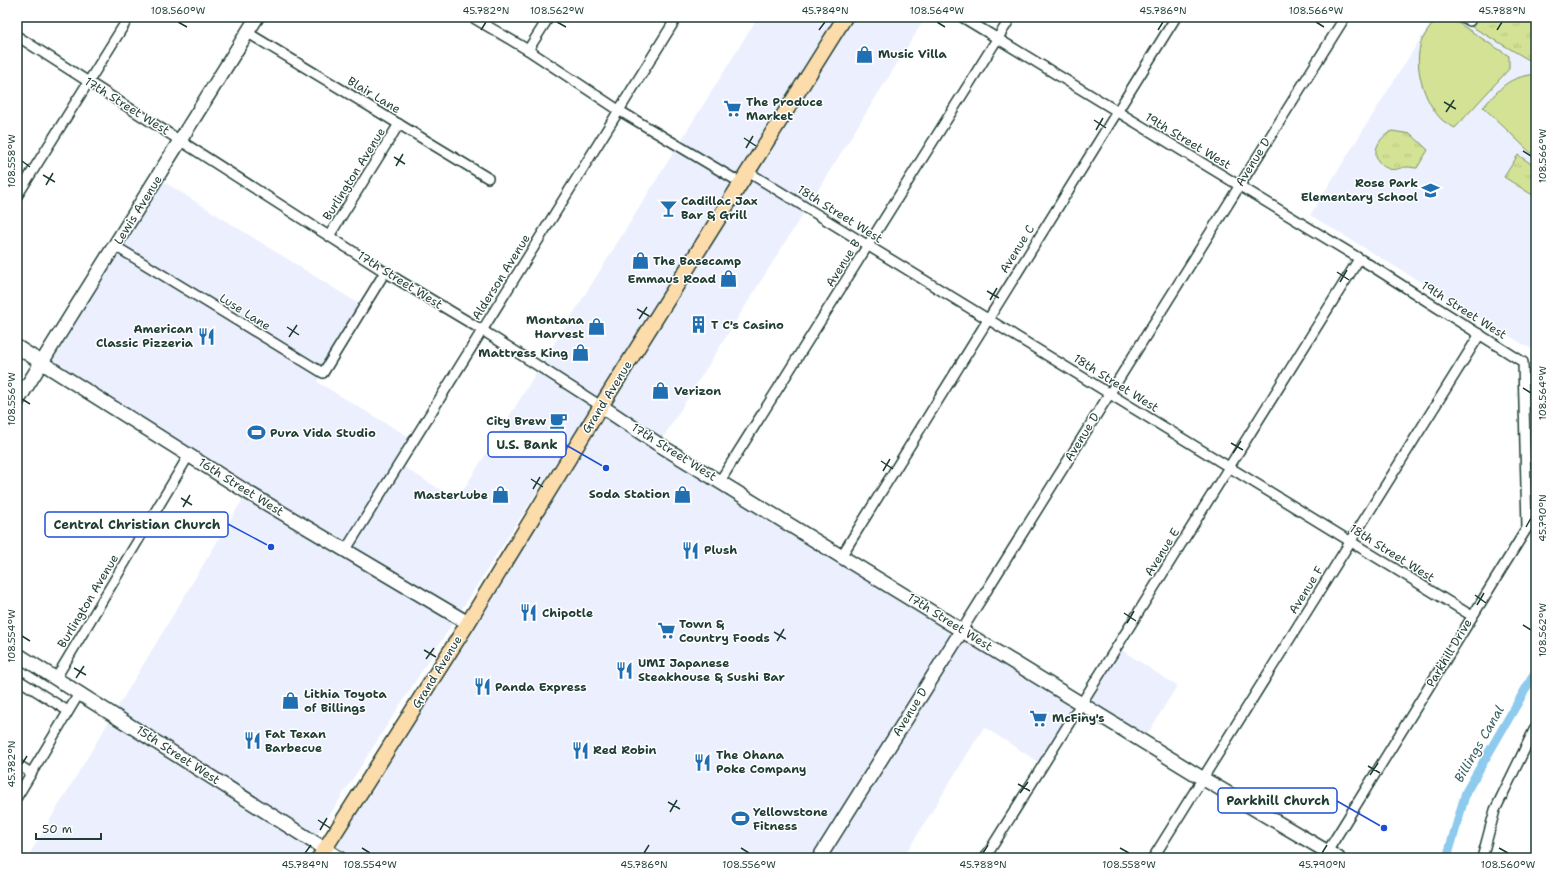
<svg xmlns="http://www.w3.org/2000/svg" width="1553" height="875" font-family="'Shantell Sans',sans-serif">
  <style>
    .built { fill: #ecf0fe }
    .park { fill: url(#park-tufts); stroke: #799064 }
    .pitch { fill: #d3e295; stroke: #799064 }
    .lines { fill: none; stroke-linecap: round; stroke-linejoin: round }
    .canal { stroke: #8dcaed; stroke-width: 9 }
    .street-casing { stroke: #1f3d34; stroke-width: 12 }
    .secondary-casing { stroke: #1f3d34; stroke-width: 16 }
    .primary-casing { stroke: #1f3d34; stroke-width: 17 }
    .street { stroke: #fff; stroke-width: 9 }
    .secondary { stroke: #fff; stroke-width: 13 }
    .primary { stroke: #fddcac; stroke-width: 14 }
    .ticks { fill: none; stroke: #1f3d34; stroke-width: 1.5 }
    .labels { text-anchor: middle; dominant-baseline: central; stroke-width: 3; stroke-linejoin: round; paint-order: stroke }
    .poi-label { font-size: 12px; font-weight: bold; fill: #1f3d34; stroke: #fff; text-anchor: start }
    .street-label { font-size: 12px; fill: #1f3d34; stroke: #fff }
    .water-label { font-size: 13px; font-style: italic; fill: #3a6062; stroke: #fff }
    .leader { fill: none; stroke: #1d4ed8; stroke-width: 1.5 }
    .callout-dot { fill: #1d4ed8; stroke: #fff; stroke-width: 1.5 }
    .callout { fill: #fff; stroke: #1d4ed8; stroke-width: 1.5 }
    .callout-label { font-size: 13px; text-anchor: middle; font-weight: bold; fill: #1f3d34 }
    .neatline { fill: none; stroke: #1f3d34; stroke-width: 1.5 }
    .ticks-label { font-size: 10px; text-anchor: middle; fill: #1f3d34 }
  </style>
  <defs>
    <pattern id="park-tufts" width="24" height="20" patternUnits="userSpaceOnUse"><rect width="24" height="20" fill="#d3e295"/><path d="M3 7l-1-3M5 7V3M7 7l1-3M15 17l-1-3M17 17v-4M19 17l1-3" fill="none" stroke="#b5c381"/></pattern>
  </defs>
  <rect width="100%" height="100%" fill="#fff"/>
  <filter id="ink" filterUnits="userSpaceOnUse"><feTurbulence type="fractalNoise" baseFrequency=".025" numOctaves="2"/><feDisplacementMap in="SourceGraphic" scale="8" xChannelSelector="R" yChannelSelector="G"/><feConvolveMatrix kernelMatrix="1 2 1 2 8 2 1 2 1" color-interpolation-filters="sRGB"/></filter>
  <g filter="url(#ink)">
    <!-- built -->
    <g class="built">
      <polygon points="758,17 835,17 608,381 302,858 27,858 247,492 41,362 158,178 364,307 317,382 414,440 399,464 457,500"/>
      <polygon points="845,17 926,17 659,444 1081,703 1117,647 1177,686 1143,741 1082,703 1043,765 984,727 903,858 319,858"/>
      <polygon points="1434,17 1455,17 1536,64 1536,352 1310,215"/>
    </g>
    <!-- park -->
    <g class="park">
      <polygon points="1455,17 1536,17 1536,64"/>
      <path d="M1392,131L1411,134L1428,150L1417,168C1413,168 1411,167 1407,167C1401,167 1396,171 1389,169C1367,161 1376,138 1392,131Z"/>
      <polygon points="1518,155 1536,167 1536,193 1534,196 1504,177"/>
    </g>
    <!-- pitch -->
    <g class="pitch">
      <path d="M1438,17H1449L1509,56V69L1455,128C1451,126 1446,123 1442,120C1424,102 1412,65 1422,40C1426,32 1433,24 1438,17Z"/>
      <path d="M1536,74V158L1483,107C1503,86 1506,78 1536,74Z"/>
    </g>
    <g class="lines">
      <!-- canal -->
      <polyline class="canal" points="1447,858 1466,792 1536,671"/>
      <defs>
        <g id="street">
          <polyline points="472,17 528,50 620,111 741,183"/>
          <polyline points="962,17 1370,265 1523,362 1527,528 1327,852"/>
          <polyline points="1463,17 1470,21"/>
          <polyline points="248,33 488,178"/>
          <polyline points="17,36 385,272 482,330 601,406"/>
          <polyline points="528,50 549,17"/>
          <polyline points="748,172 1472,616"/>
          <polyline points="17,196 129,17"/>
          <polyline points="329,236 399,124"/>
          <polyline points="115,246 323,373 385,272"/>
          <polyline points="720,481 1011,17"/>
          <polyline points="345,551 677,17"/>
          <polyline points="842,555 1176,17"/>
          <polyline points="962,630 1345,17"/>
          <polyline points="56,678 189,455"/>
          <polyline points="17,679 68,711"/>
          <polyline points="17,764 31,773"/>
          <polyline points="17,797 80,692"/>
          <polyline points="985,858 1359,259"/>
          <polyline points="1153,858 1480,334"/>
          <polyline points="1482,858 1495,810 1536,726"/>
        </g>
        <g id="secondary">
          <polyline points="17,347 247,492 468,623"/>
          <polyline points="17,402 257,17"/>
          <polyline points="601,406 658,444 1202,778 1338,858"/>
          <polyline points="17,654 339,858"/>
          <polyline points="819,858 962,630"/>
        </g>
        <polyline id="primary" points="319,858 468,623 601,406 845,17"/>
      </defs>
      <!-- street casing -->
      <use href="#street" class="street-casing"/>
      <!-- secondary casing -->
      <use href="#secondary" class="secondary-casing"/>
      <!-- primary casing -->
      <use href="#primary" class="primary-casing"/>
      <!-- street -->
      <use href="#street" class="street"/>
      <!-- secondary -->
      <use href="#secondary" class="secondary"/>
      <!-- primary -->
      <use href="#primary" class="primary"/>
    </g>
  </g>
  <!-- ticks -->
  <path class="ticks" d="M178,22L187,27M557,22L566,27M937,22L945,27M1316,22L1324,27M481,30L486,22M819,30L825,22M1158,30L1163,22M1497,30L1502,22M1444,102L1456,109M1446,112L1454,100M1094,120L1106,128M1096,130L1103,118M744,138L756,146M746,148L753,136M1523,151L1531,156M394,157L405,164M22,161L30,167M396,166L403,154M43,175L55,182M46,185L53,173M1337,272L1349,280M1340,282L1347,270M987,291L999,298M990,300L997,288M637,309L649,316M639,319L647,307M287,327L299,335M289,337L297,325M1523,388L1531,393M22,399L30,404M1231,443L1243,450M1233,453L1241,441M881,461L893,469M883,471L890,459M531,479L543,487M533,489L540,477M181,498L192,505M183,507L190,495M1526,527L1531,518M1475,595L1486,603M1477,605L1484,593M1124,613L1136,621M1127,623L1134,611M1523,625L1531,630M774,632L786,639M22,636L30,641M777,641L784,629M424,650L436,657M426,659L434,648M74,668L86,675M76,678L84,666M22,764L27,756M1368,766L1380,773M1370,775L1378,763M1018,784L1030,791M1020,793L1028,782M668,802L680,809M670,812L677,800M318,820L330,828M320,830L327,818M362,848L370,853M741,848L749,853M1120,848L1129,853M1499,848L1508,853M305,853L311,845M644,853L649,845M983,853L988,845M1322,853L1327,845"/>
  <!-- icons -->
  <defs>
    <symbol id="shop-bare" viewBox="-9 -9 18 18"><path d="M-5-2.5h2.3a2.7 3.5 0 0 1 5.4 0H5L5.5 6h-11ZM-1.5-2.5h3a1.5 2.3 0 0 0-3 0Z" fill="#1f6fb2" stroke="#fff" stroke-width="2.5" paint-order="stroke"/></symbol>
    <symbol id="supermarket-bare" viewBox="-9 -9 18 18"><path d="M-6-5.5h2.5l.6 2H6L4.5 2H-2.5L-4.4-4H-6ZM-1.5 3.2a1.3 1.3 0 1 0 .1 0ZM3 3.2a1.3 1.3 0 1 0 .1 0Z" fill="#1f6fb2" stroke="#fff" stroke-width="2.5" paint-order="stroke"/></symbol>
    <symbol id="school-bare" viewBox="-9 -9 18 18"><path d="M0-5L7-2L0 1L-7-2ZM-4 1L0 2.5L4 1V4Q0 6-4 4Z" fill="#1f6fb2" stroke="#fff" stroke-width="2.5" paint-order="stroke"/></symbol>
    <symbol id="bar-bare" viewBox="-9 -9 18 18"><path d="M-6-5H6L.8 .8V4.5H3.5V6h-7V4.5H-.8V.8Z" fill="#1f6fb2" stroke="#fff" stroke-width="2.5" paint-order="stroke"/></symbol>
    <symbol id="building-bare" viewBox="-9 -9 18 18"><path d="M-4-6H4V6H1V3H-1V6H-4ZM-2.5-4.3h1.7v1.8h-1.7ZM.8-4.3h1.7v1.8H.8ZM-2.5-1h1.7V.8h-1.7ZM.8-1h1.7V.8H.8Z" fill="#1f6fb2" stroke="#fff" stroke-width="2.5" paint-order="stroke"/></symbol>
    <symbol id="restaurant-bare" viewBox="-9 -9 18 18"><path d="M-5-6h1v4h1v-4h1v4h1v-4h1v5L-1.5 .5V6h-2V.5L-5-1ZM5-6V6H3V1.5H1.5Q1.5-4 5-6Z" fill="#1f6fb2" stroke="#fff" stroke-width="2.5" paint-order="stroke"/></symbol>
    <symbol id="cafe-bare" viewBox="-9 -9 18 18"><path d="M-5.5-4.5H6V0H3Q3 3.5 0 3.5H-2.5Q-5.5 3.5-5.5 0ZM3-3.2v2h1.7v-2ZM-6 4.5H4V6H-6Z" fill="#1f6fb2" stroke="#fff" stroke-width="2.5" paint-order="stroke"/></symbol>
    <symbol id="stadium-bare" viewBox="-9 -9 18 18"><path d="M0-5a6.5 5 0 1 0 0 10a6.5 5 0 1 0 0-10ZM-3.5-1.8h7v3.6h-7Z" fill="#1f6fb2" stroke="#fff" stroke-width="2.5" paint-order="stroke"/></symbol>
  </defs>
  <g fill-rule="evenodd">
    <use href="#shop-bare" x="852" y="42" width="25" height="25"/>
    <use href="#supermarket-bare" x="720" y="96" width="25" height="25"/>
    <use href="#school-bare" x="1418" y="178" width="25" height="25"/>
    <use href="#bar-bare" x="656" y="196" width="25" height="25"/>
    <use href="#shop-bare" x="628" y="248" width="25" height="25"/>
    <use href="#shop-bare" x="716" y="266" width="25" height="25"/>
    <use href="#building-bare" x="686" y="312" width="25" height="25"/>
    <use href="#shop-bare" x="584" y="314" width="25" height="25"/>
    <use href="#restaurant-bare" x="194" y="324" width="25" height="25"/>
    <use href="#shop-bare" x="568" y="340" width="25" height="25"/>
    <use href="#shop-bare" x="648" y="378" width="25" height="25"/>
    <use href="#cafe-bare" x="546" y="408" width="25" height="25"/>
    <use href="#stadium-bare" x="244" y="420" width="25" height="25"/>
    <use href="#shop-bare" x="670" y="482" width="25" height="25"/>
    <use href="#shop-bare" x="488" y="482" width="25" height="25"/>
    <use href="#restaurant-bare" x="678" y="538" width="25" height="25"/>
    <use href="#restaurant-bare" x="516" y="600" width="25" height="25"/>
    <use href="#supermarket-bare" x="654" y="618" width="25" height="25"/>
    <use href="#restaurant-bare" x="612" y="658" width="25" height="25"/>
    <use href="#restaurant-bare" x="470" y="674" width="25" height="25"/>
    <use href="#shop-bare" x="278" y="688" width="25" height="25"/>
    <use href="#supermarket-bare" x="1026" y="706" width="25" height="25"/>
    <use href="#restaurant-bare" x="240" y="728" width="25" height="25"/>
    <use href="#restaurant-bare" x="568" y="738" width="25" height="25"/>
    <use href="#restaurant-bare" x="690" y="750" width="25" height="25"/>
    <use href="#stadium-bare" x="728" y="806" width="25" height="25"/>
  </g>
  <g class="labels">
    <!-- poi labels -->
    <g class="poi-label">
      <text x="878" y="54">Music Villa</text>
      <text x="746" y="102">The Produce<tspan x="746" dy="14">Market</tspan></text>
      <text x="1418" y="183" text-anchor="end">Rose Park<tspan x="1418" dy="14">Elementary School</tspan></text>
      <text x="681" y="201">Cadillac Jax<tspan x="681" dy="14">Bar &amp; Grill</tspan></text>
      <text x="653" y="261">The Basecamp</text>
      <text x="716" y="279" text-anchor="end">Emmaus Road</text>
      <text x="584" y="320" text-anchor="end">Montana<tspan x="584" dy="14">Harvest</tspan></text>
      <text x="711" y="325">T C's Casino</text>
      <text x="193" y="329" text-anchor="end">American<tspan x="193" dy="14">Classic Pizzeria</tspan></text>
      <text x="568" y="353" text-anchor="end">Mattress King</text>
      <text x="674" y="391">Verizon</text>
      <text x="546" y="421" text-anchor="end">City Brew</text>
      <text x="270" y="433">Pura Vida Studio</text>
      <text x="670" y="494" text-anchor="end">Soda Station</text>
      <text x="488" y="495" text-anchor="end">MasterLube</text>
      <text x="704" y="550">Plush</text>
      <text x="542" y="613">Chipotle</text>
      <text x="679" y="624">Town &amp;<tspan x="679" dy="14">Country Foods</tspan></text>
      <text x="638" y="663">UMI Japanese<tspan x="638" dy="14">Steakhouse &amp; Sushi Bar</tspan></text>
      <text x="495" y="687">Panda Express</text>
      <text x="304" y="694">Lithia Toyota<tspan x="304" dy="14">of Billings</tspan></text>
      <text x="1052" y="718">McFiny's</text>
      <text x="265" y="734">Fat Texan<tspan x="265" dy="14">Barbecue</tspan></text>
      <text x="593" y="750">Red Robin</text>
      <text x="716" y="755">The Ohana<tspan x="716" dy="14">Poke Company</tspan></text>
      <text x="753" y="812">Yellowstone<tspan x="753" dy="14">Fitness</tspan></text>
    </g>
    <!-- street labels -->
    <g class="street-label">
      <text transform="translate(374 95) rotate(31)">Blair Lane</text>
      <text transform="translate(127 106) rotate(32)">17th Street West</text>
      <text transform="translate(1188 141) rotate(31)">19th Street West</text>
      <text transform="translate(1253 162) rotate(-58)">Avenue D</text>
      <text transform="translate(354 174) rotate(-58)">Burlington Avenue</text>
      <text transform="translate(138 210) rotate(-58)">Lewis Avenue</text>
      <text transform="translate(840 214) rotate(32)">18th Street West</text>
      <text transform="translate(1017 249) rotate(-58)">Avenue C</text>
      <text transform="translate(843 263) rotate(-58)">Avenue B</text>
      <text transform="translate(501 277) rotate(-58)">Alderson Avenue</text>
      <text transform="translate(400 280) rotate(32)">17th Street West</text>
      <text transform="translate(1464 310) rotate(32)">19th Street West</text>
      <text transform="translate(245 312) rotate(32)">Luse Lane</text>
      <text transform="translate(1116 383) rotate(32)">18th Street West</text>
      <text transform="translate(607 397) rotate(-58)">Grand Avenue</text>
      <text transform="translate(1082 437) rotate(-58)">Avenue D</text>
      <text transform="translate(674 452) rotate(32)">17th Street West</text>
      <text transform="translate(241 487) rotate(32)">16th Street West</text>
      <text transform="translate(1162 552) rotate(-58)">Avenue E</text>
      <text transform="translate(1392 553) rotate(32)">18th Street West</text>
      <text transform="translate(1306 590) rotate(-58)">Avenue F</text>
      <text transform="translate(88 601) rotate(-59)">Burlington Avenue</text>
      <text transform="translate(950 622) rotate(32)">17th Street West</text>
      <text transform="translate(1449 653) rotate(-59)">Parkhill Drive</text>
      <text transform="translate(437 672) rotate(-58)">Grand Avenue</text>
      <text transform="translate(910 712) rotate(-58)">Avenue D</text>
      <text transform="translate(178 755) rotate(33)">15th Street West</text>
    </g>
    <!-- water labels -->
    <g class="water-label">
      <text transform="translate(1479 744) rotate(-60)">Billings Canal</text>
    </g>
  </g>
  <!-- callouts -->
  <path class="leader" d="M606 468L566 445M271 547L228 524M1384 828L1337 801"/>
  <g class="callout-dot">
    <circle cx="606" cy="468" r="4"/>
    <circle cx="271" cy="547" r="4"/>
    <circle cx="1384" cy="828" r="4"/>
  </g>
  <g class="callout">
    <rect x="488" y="432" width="78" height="25" rx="4"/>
    <rect x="45" y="512" width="183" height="25" rx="4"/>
    <rect x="1218" y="788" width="119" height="25" rx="4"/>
  </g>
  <g class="callout-label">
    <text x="527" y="449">U.S. Bank</text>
    <text x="137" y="529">Central Christian Church</text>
    <text x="1278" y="805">Parkhill Church</text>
  </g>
  <!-- margin -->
  <rect width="1553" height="875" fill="none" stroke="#fff" stroke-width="44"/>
  <!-- scale -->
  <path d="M36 833v6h65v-6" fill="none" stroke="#1f3d34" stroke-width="2"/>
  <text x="42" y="833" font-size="12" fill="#1f3d34" stroke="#ffffff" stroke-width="3" paint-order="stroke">50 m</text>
  <rect x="22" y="22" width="1509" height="831" class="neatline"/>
  <g class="ticks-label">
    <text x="178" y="14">108.560°W</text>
    <text x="486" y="14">45.782°N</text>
    <text x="557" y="14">108.562°W</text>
    <text x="825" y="14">45.784°N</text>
    <text x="937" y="14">108.564°W</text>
    <text x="1163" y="14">45.786°N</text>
    <text x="1316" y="14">108.566°W</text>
    <text x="1502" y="14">45.788°N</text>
    <text transform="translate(1542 156) rotate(-90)" y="4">108.566°W</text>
    <text transform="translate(11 161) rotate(-90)" y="4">108.558°W</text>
    <text transform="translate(1542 393) rotate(-90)" y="4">108.564°W</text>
    <text transform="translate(11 399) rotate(-90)" y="4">108.556°W</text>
    <text transform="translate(1542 518) rotate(-90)" y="4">45.790°N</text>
    <text transform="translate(1542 630) rotate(-90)" y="4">108.562°W</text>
    <text transform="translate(11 636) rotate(-90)" y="4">108.554°W</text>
    <text transform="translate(11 764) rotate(-90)" y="4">45.782°N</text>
    <text x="305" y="868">45.784°N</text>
    <text x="370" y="868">108.554°W</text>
    <text x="644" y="868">45.786°N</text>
    <text x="749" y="868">108.556°W</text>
    <text x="983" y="868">45.788°N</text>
    <text x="1129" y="868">108.558°W</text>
    <text x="1322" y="868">45.790°N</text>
    <text x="1508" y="868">108.560°W</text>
  </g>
</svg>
